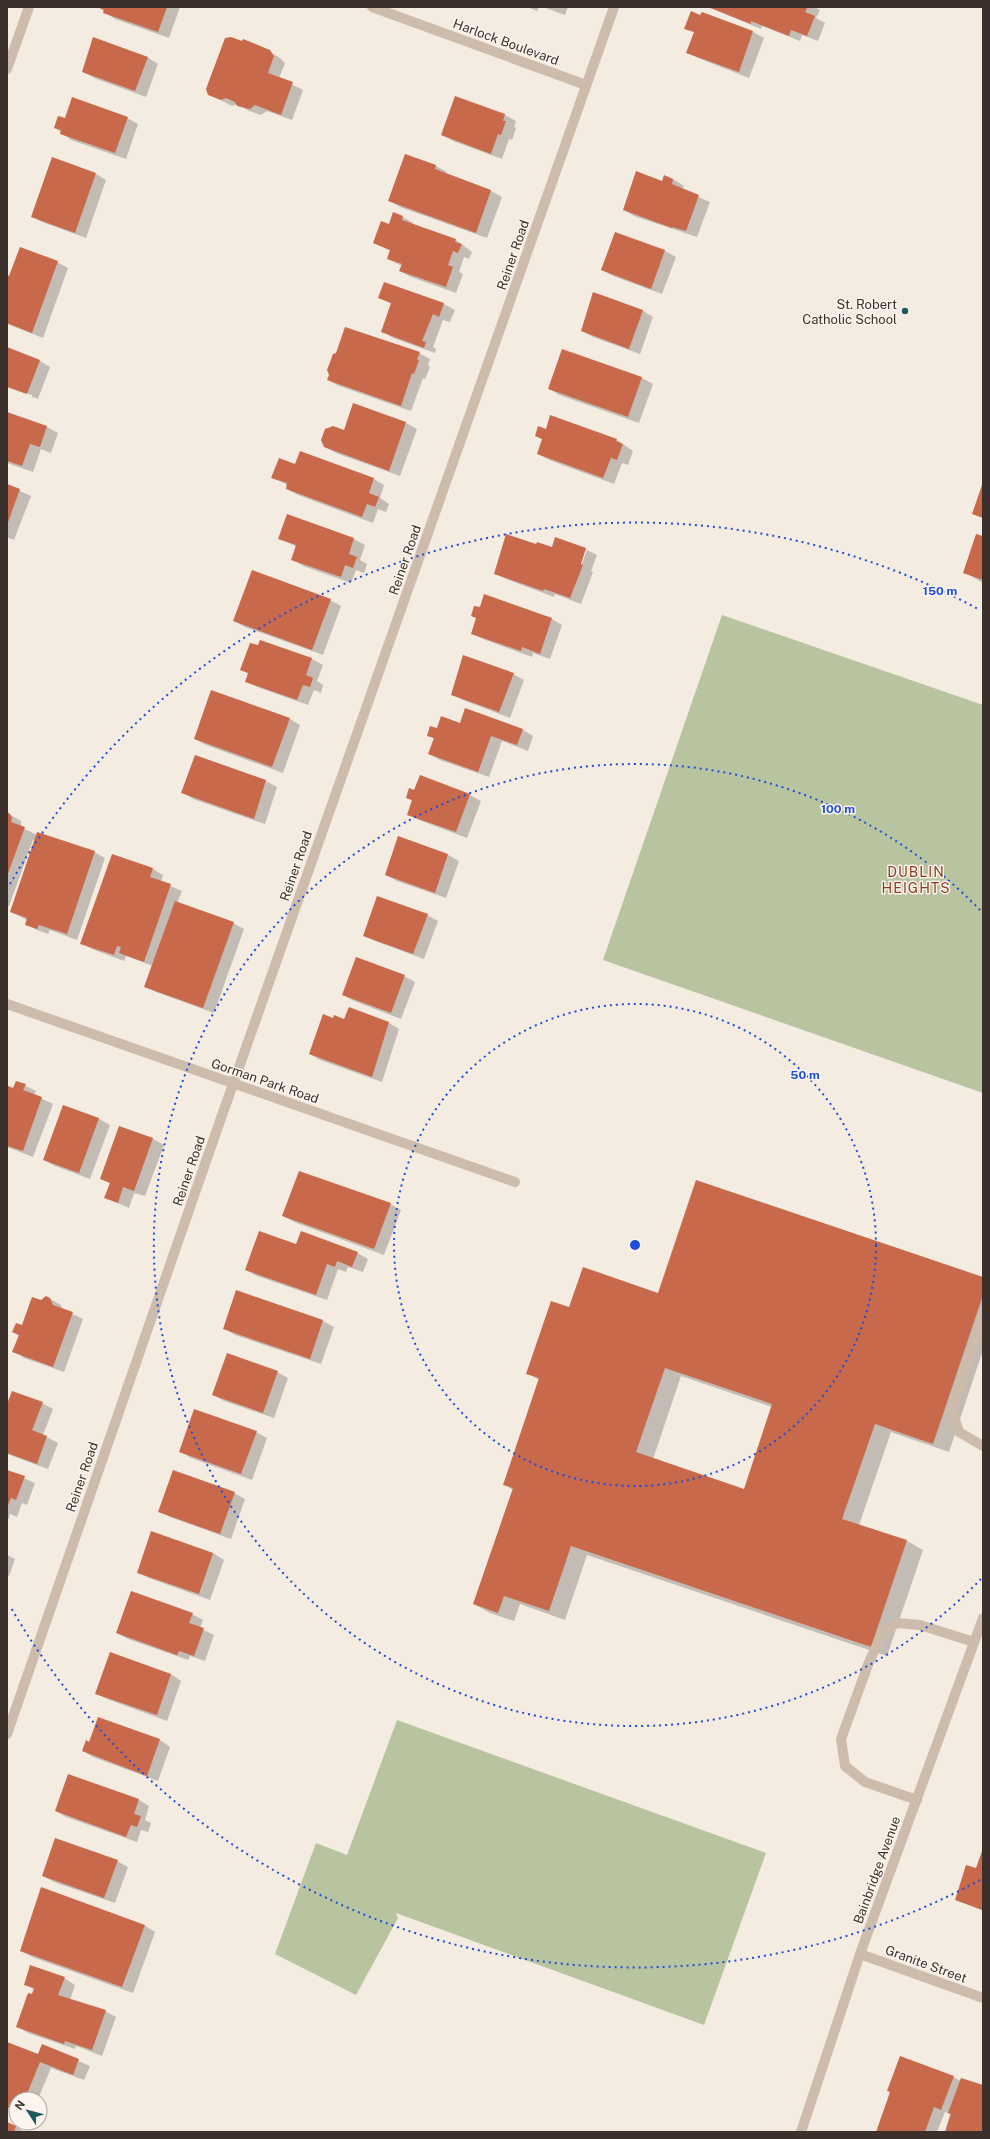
<svg xmlns="http://www.w3.org/2000/svg" width="990" height="2139" font-family="'Public Sans',sans-serif">
  <style>
    .green { fill: #b8c4a0 }
    .shadow { fill: #0003; fill-rule: evenodd }
    .building { fill: #c8694b; fill-rule: evenodd }
    .lines { fill: none; stroke-linecap: round; stroke-linejoin: round }
    .service { stroke: #cdbbac; stroke-width: 10 }
    .minor { stroke: #cdbbac; stroke-width: 10 }
    .ring { fill: none; stroke: #1d4ed8; stroke-width: 2; stroke-dasharray: 2 4 }
    .poi-dot { fill: #1f5a5e; stroke: #fbf5ee; stroke-width: 1.5 }
    .labels { text-anchor: middle; dominant-baseline: central; stroke-width: 3; stroke-linejoin: round; paint-order: stroke }
    .street-label { font-size: 13px; fill: #3b302b; stroke: #fbf5ee }
    .poi-label { font-size: 13px; fill: #3b302b; stroke: #fbf5ee; text-anchor: end }
    .neighbourhood-label { font-size: 14px; letter-spacing: 1px; fill: #8c3b22; stroke: #fbf5ee }
    .centre { fill: #1d4ed8; stroke: #fbf5ee; stroke-width: 2 }
    .ring-label { font-size: 12px; text-anchor: middle; font-weight: bold; fill: #1d4ed8; stroke: #fbf5ee; stroke-width: 3; stroke-linejoin: round; paint-order: stroke }
  </style>
  <rect width="100%" height="100%" fill="#f4ebe1"/>
  <!-- green -->
  <g class="green">
    <polygon points="722,615 983,705 983,1093 603,960"/>
    <polygon points="397,1720 766,1853 704,2025 396,1913 398,1918 356,1995 275,1954 316,1843 347,1855"/>
  </g>
  <!-- shadow -->
  <g class="shadow">
    <polygon points="180,7 169,38 115,19 99,8"/>
    <polygon points="527,7 539,7 537,11"/>
    <polygon points="543,7 568,7 565,15"/>
    <polygon points="708,7 814,7 820,10 816,18 825,23 818,41 802,35 800,41 762,26 761,29"/>
    <polygon points="703,13 753,32 764,38 749,78 698,58 687,52 695,33 686,28"/>
    <polygon points="244,40 258,45 280,58 285,63 279,78 303,90 292,120 267,111 261,115 249,111 237,104 232,106 209,94"/>
    <polygon points="147,57 158,64 146,97 94,78 83,72"/>
    <polygon points="455,98 505,115 516,121 514,127 516,128 512,140 509,139 502,159 453,141 442,135"/>
    <polygon points="127,118 138,124 126,159 71,140 55,128 65,119"/>
    <polygon points="406,155 436,166 447,172 446,174 491,191 502,197 487,238 400,207 389,200"/>
    <polygon points="96,174 106,180 86,238 42,222 32,216"/>
    <polygon points="673,179 684,186 682,190 710,202 697,237 634,216 624,210 663,182"/>
    <polygon points="403,217 413,223 413,225 456,240 472,252 469,259 464,257 459,272 463,274 456,293 411,277 400,271 402,266 388,259 391,251 374,243 389,225"/>
    <polygon points="615,233 665,251 676,257 662,294 613,276 602,270"/>
    <polygon points="57,262 68,268 43,338 7,324 7,276 9,277"/>
    <polygon points="385,283 444,304 455,310 450,322 443,320 433,347 436,349 435,353 393,338 382,331 392,304 380,298"/>
    <polygon points="593,293 643,311 653,317 640,354 593,337 582,331"/>
    <polygon points="7,348 40,361 50,367 38,399 7,388 32,397 32,395 7,386"/>
    <polygon points="562,350 642,378 653,384 639,423 559,395 549,388"/>
    <polygon points="419,353 430,359 428,365 430,367 425,379 423,378 411,411 339,386 328,380"/>
    <polygon points="354,405 406,423 417,429 400,476 336,453 325,447 345,431"/>
    <polygon points="7,413 47,427 58,433 51,453 41,449 33,472 7,463"/>
    <polygon points="551,417 617,440 633,451 628,465 622,463 614,484 549,460 538,454 543,440 536,435 546,430"/>
    <polygon points="295,465 374,479 384,485 380,498 389,504 386,512 378,509 373,523 298,495 287,489 288,485 273,478"/>
    <polygon points="7,485 31,496 14,540 7,537"/>
    <polygon points="288,515 354,539 365,545 360,560 367,564 364,573 356,570 351,583 303,566 292,559 297,547 279,538"/>
    <polygon points="983,537 983,583 964,572"/>
    <polygon points="556,538 586,549 578,569 580,569 587,550 597,555 591,571 593,572 581,604 555,594 554,597 506,579 495,573 536,546 552,548"/>
    <polygon points="330,600 341,606 323,655 245,627 234,621"/>
    <polygon points="552,619 562,625 550,659 533,653 532,657 483,639 472,633"/>
    <polygon points="261,641 312,659 323,665 317,681 323,685 321,693 314,690 308,705 257,687 246,681 249,674 241,669 259,647"/>
    <polygon points="513,674 524,680 510,718 463,700 452,694"/>
    <polygon points="466,710 523,730 533,736 528,751 502,741 489,777 440,760 429,754 435,739 428,735 438,730 461,724"/>
    <polygon points="290,719 300,725 283,773 206,745 195,739"/>
    <polygon points="196,756 266,781 277,787 265,824 193,799 183,792"/>
    <polygon points="421,777 470,795 481,801 467,838 419,820 409,814 413,801 407,798 415,792"/>
    <polygon points="7,813 21,821 21,827 37,835 94,852 105,858 77,940 50,930 48,934 37,930 26,924 27,920 11,912 35,841 33,840 9,906 7,906"/>
    <polygon points="399,837 448,855 459,861 446,898 397,881 386,875"/>
    <polygon points="113,855 153,869 163,875 161,882 182,891 177,903 233,923 244,929 214,1013 156,992 146,986 153,966 126,956 124,961 92,949 81,943"/>
    <polygon points="427,915 438,921 424,959 375,941 364,935"/>
    <polygon points="404,976 415,982 401,1019 354,1001 343,995"/>
    <polygon points="334,1019 389,1023 399,1029 382,1082 320,1060 310,1054"/>
    <polygon points="17,1082 36,1091 34,1095 53,1104 33,1157 7,1147 7,1092 14,1089"/>
    <polygon points="63,1107 99,1119 110,1125 90,1179 55,1166 44,1160"/>
    <polygon points="120,1127 153,1139 164,1145 145,1196 134,1193 129,1208 106,1198 111,1184 101,1178"/>
    <polygon points="390,1204 401,1210 384,1255 294,1222 283,1216"/>
    <polygon points="297,1245 354,1251 368,1259 363,1272 348,1267 346,1272 338,1269 327,1300 257,1276 246,1270"/>
    <path d="M983,1278V1350L949,1452L891,1432L859,1525L907,1541L923,1550L887,1656L587,1555L565,1620L520,1604L514,1621L490,1613L474,1604L513,1490L504,1484L539,1380L527,1373L569,1308L658,1294ZM681,1376L772,1407L745,1490L653,1459Z"/>
    <polygon points="237,1291 323,1321 334,1327 321,1364 235,1335 224,1328"/>
    <polygon points="50,1299 61,1305 62,1309 83,1319 64,1372 24,1358 14,1351 20,1336 13,1332 23,1326 41,1301"/>
    <polygon points="277,1372 288,1378 274,1418 224,1401 213,1395"/>
    <polygon points="42,1403 53,1409 43,1435 58,1443 48,1469 7,1454 7,1407"/>
    <polygon points="256,1432 267,1438 252,1480 191,1458 180,1451"/>
    <polygon points="7,1471 35,1483 27,1505 22,1503 17,1517 10,1514 7,1523"/>
    <polygon points="234,1493 245,1499 231,1539 170,1517 159,1511"/>
    <polygon points="152,1532 213,1553 224,1560 210,1600 149,1578 138,1572"/>
    <polygon points="7,1555 15,1559 9,1576 7,1575"/>
    <polygon points="192,1614 203,1620 200,1628 214,1635 205,1661 190,1656 188,1660 128,1639 117,1633"/>
    <polygon points="171,1674 181,1681 167,1721 107,1699 96,1693"/>
    <polygon points="98,1719 160,1740 170,1747 158,1781 93,1757 83,1751 90,1743"/>
    <polygon points="69,1775 139,1800 149,1806 145,1820 151,1823 148,1832 141,1830 137,1842 66,1817 56,1811"/>
    <polygon points="983,1850 983,1911 956,1900 977,1869"/>
    <polygon points="117,1861 128,1867 115,1903 54,1882 43,1876"/>
    <polygon points="144,1925 155,1932 133,1993 32,1957 21,1951"/>
    <polygon points="64,1978 75,1985 70,2000 105,2011 116,2017 102,2056 76,2046 75,2049 28,2033 18,2027 34,1990 25,1984"/>
    <polygon points="7,2043 39,2055 42,2046 90,2066 84,2080 51,2068 38,2099 16,2099 16,2111 7,2108"/>
    <polygon points="953,2077 961,2081 983,2086 983,2132 945,2132 950,2114 945,2112 937,2132 877,2132"/>
    <polygon points="7,2123 16,2127 25,2132 7,2132"/>
  </g>
  <!-- building -->
  <g class="building">
    <polygon points="98,7 167,7 158,32 103,13 104,10"/>
    <polygon points="708,7 808,7 805,12 815,16 807,36 791,30 789,36 751,21 751,24"/>
    <polygon points="691,11 700,15 702,12 753,31 739,72 686,53 694,32 684,29"/>
    <polygon points="93,37 148,57 135,91 82,72"/>
    <polygon points="231,37 242,41 243,39 270,50 274,56 268,73 293,82 281,115 255,105 250,109 237,106 235,102 226,98 221,100 208,95 206,89 225,38"/>
    <polygon points="455,96 505,114 503,121 506,121 501,135 498,134 491,154 441,135"/>
    <polygon points="72,97 128,117 115,153 60,134 61,130 54,128 58,116 65,118"/>
    <polygon points="405,154 436,165 435,169 491,190 476,233 388,201"/>
    <polygon points="52,157 96,173 75,233 31,217"/>
    <polygon points="636,171 662,181 664,175 673,179 672,184 699,195 686,231 672,227 672,228 623,210"/>
    <polygon points="393,212 403,216 402,220 456,239 455,242 462,244 458,253 453,251 448,265 453,267 446,287 399,271 402,264 387,259 390,250 373,243 381,221 389,224"/>
    <polygon points="615,232 665,250 651,289 601,270"/>
    <polygon points="20,247 58,261 32,333 7,323 7,275 9,276"/>
    <polygon points="384,282 444,303 439,317 433,314 422,341 426,342 424,348 381,332 391,303 378,298"/>
    <polygon points="593,292 643,310 629,349 581,331"/>
    <polygon points="345,327 420,352 417,359 419,360 414,374 412,373 401,406 327,380 329,375 327,370 333,354 336,353"/>
    <polygon points="7,347 40,360 27,394 7,387"/>
    <polygon points="562,349 642,377 628,417 548,389"/>
    <polygon points="353,403 406,422 389,471 324,447 321,440 325,429 333,426 344,430"/>
    <polygon points="7,412 47,426 40,447 30,444 22,466 7,461"/>
    <polygon points="550,415 617,439 616,441 623,444 617,460 611,458 603,478 537,454 542,439 535,436 538,426 546,429"/>
    <polygon points="300,451 374,478 369,493 379,497 375,507 367,504 362,517 286,489 287,483 271,478 279,458 295,464"/>
    <polygon points="983,482 983,518 972,514"/>
    <polygon points="7,484 20,489 7,525"/>
    <polygon points="287,514 354,538 349,554 357,557 353,568 345,565 341,577 291,560 296,545 278,539"/>
    <polygon points="506,534 536,544 537,542 552,547 555,537 586,548 581,564 583,565 570,598 544,589 543,591 494,574"/>
    <polygon points="976,534 983,536 983,580 963,573"/>
    <polygon points="252,570 331,599 312,650 233,621"/>
    <polygon points="484,594 552,618 540,654 522,647 521,651 471,634 476,618 471,616 474,606 480,607"/>
    <polygon points="260,640 312,658 306,675 313,678 310,687 303,685 297,700 245,682 248,673 240,670 250,643 258,645"/>
    <polygon points="463,655 514,673 499,712 451,695"/>
    <polygon points="211,690 290,718 272,767 194,739"/>
    <polygon points="465,708 523,729 517,745 491,736 478,772 428,754 434,738 427,736 430,726 437,728 441,716 460,723"/>
    <polygon points="195,755 266,780 254,819 181,793"/>
    <polygon points="420,775 470,794 456,832 407,815 412,800 406,798 409,788 414,790"/>
    <polygon points="7,812 10,814 12,818 11,822 25,827 7,876"/>
    <polygon points="37,832 95,851 67,934 39,925 37,929 25,925 27,918 10,912"/>
    <polygon points="398,836 448,854 435,893 385,875"/>
    <polygon points="112,854 153,868 150,877 171,884 144,962 119,953 121,947 117,946 114,955 80,944"/>
    <polygon points="377,896 428,914 413,954 363,936"/>
    <polygon points="175,901 234,922 203,1008 144,987"/>
    <polygon points="356,957 405,975 391,1013 342,995"/>
    <polygon points="349,1007 389,1022 372,1077 309,1054 323,1014 333,1018 334,1015 344,1019"/>
    <polygon points="16,1081 26,1084 23,1090 42,1097 23,1151 7,1146 7,1089 8,1086 13,1088"/>
    <polygon points="63,1105 99,1118 79,1173 43,1160"/>
    <polygon points="119,1126 153,1138 134,1191 123,1187 118,1203 104,1198 110,1183 100,1179"/>
    <polygon points="299,1171 391,1203 374,1249 282,1216"/>
    <path d="M696,1180L983,1277V1295L933,1444L875,1424L842,1519L907,1540L871,1647L571,1546L549,1611L504,1596L498,1613L473,1604L513,1488L503,1485L539,1378L526,1374L551,1301L569,1307L583,1267L658,1293ZM665,1368L772,1404L744,1489L636,1452Z"/>
    <polygon points="259,1231 296,1244 301,1231 358,1252 352,1267 337,1261 335,1267 327,1264 316,1295 245,1270"/>
    <polygon points="236,1290 323,1320 310,1359 223,1329"/>
    <polygon points="46,1296 50,1298 53,1305 73,1312 53,1367 12,1352 19,1335 12,1332 16,1323 22,1325 32,1297 41,1300"/>
    <polygon points="227,1353 278,1371 263,1413 212,1395"/>
    <polygon points="12,1391 43,1402 32,1430 47,1436 37,1464 7,1453 7,1404"/>
    <polygon points="194,1409 257,1431 241,1474 179,1452"/>
    <polygon points="7,1470 25,1476 16,1500 11,1498 7,1508"/>
    <polygon points="173,1470 235,1492 220,1534 158,1512"/>
    <polygon points="151,1531 213,1553 199,1594 137,1573"/>
    <polygon points="131,1591 193,1613 189,1623 204,1628 194,1656 179,1651 177,1655 116,1633"/>
    <polygon points="110,1652 171,1674 157,1715 95,1694"/>
    <polygon points="98,1717 160,1739 147,1776 82,1751 86,1740 89,1742"/>
    <polygon points="68,1774 139,1799 134,1814 141,1816 137,1827 131,1825 126,1837 55,1811"/>
    <polygon points="55,1838 118,1860 104,1898 42,1876"/>
    <polygon points="983,1848 983,1910 955,1900 966,1865 976,1868"/>
    <polygon points="41,1887 145,1925 122,1987 20,1951"/>
    <polygon points="30,1965 65,1977 58,1995 106,2010 92,2050 65,2041 64,2044 16,2027 28,1993 32,1994 34,1988 24,1985"/>
    <polygon points="7,2042 38,2054 42,2044 79,2059 73,2075 40,2062 25,2099 16,2099 16,2110 7,2107"/>
    <polygon points="900,2056 954,2076 941,2110 934,2107 925,2132 876,2132 890,2092 887,2091"/>
    <polygon points="961,2078 983,2085 983,2132 945,2132 951,2114 948,2113"/>
    <polygon points="7,2122 16,2126 14,2132 7,2132"/>
  </g>
  <g class="lines">
    <!-- service -->
    <g class="service">
      <polyline points="983,1314 952,1410 959,1432 983,1446"/>
      <polyline points="917,1800 865,1782 845,1766 841,1739 869,1662 883,1632 897,1623 920,1625 974,1642"/>
    </g>
    <!-- minor -->
    <g class="minor">
      <polyline points="372,7 586,85"/>
      <polyline points="7,69 29,7"/>
      <polyline points="7,1004 515,1182"/>
      <polyline points="7,1734 220,1121 614,7"/>
      <polyline points="860,1954 983,1998"/>
      <polyline points="801,2132 860,1954 983,1618"/>
    </g>
  </g>
  <!-- distance rings -->
  <g class="ring">
    <circle cx="635" cy="1245" r="241"/>
    <path d="M981 1579A481 481 0 1 1 981 911"/>
    <path d="M980 1880A722 722 0 0 1 10 1606M10 884A722 722 0 0 1 980 610"/>
  </g>
  <!-- markers -->
  <circle class="poi-dot" cx="905" cy="311" r="4"/>
  <g class="labels">
    <!-- street labels -->
    <g class="street-label">
      <text transform="translate(506 42) rotate(20)">Harlock Boulevard</text>
      <text transform="translate(513 255) rotate(-71)">Reiner Road</text>
      <text transform="translate(405 560) rotate(-71)">Reiner Road</text>
      <text transform="translate(296 866) rotate(-71)">Reiner Road</text>
      <text transform="translate(265 1081) rotate(19)">Gorman Park Road</text>
      <text transform="translate(189 1171) rotate(-71)">Reiner Road</text>
      <text transform="translate(82 1477) rotate(-71)">Reiner Road</text>
      <text transform="translate(877 1870) rotate(-70)">Bainbridge Avenue</text>
      <text transform="translate(926 1964) rotate(20)">Granite Street</text>
    </g>
    <!-- poi labels -->
    <g class="poi-label">
      <text x="897" y="304">St. Robert<tspan x="897" dy="15">Catholic School</tspan></text>
    </g>
    <!-- neighbourhood labels -->
    <g class="neighbourhood-label">
      <text x="916" y="872">DUBLIN<tspan x="916" dy="16">HEIGHTS</tspan></text>
    </g>
  </g>
  <circle cx="635" cy="1245" r="6" class="centre"/>
  <g class="ring-label">
    <text x="940" y="595">150 m</text>
    <text x="838" y="813">100 m</text>
    <text x="805" y="1079">50 m</text>
  </g>
  <!-- border -->
  <rect width="990" height="2139" fill="none" stroke="#3b302b" stroke-width="16"/>
  <!-- north arrow -->
  <g transform="translate(28 2111) rotate(306)"><circle r="19" fill="#fbf5ee" stroke="#aea6a0"/>
  <path d="M0-3L7 15L0 10L-7 15Z" fill="#1f5a5e"/>
  <text y="-6" font-size="11" font-weight="bold" text-anchor="middle" fill="#3b302b">N</text>
  </g>
</svg>
